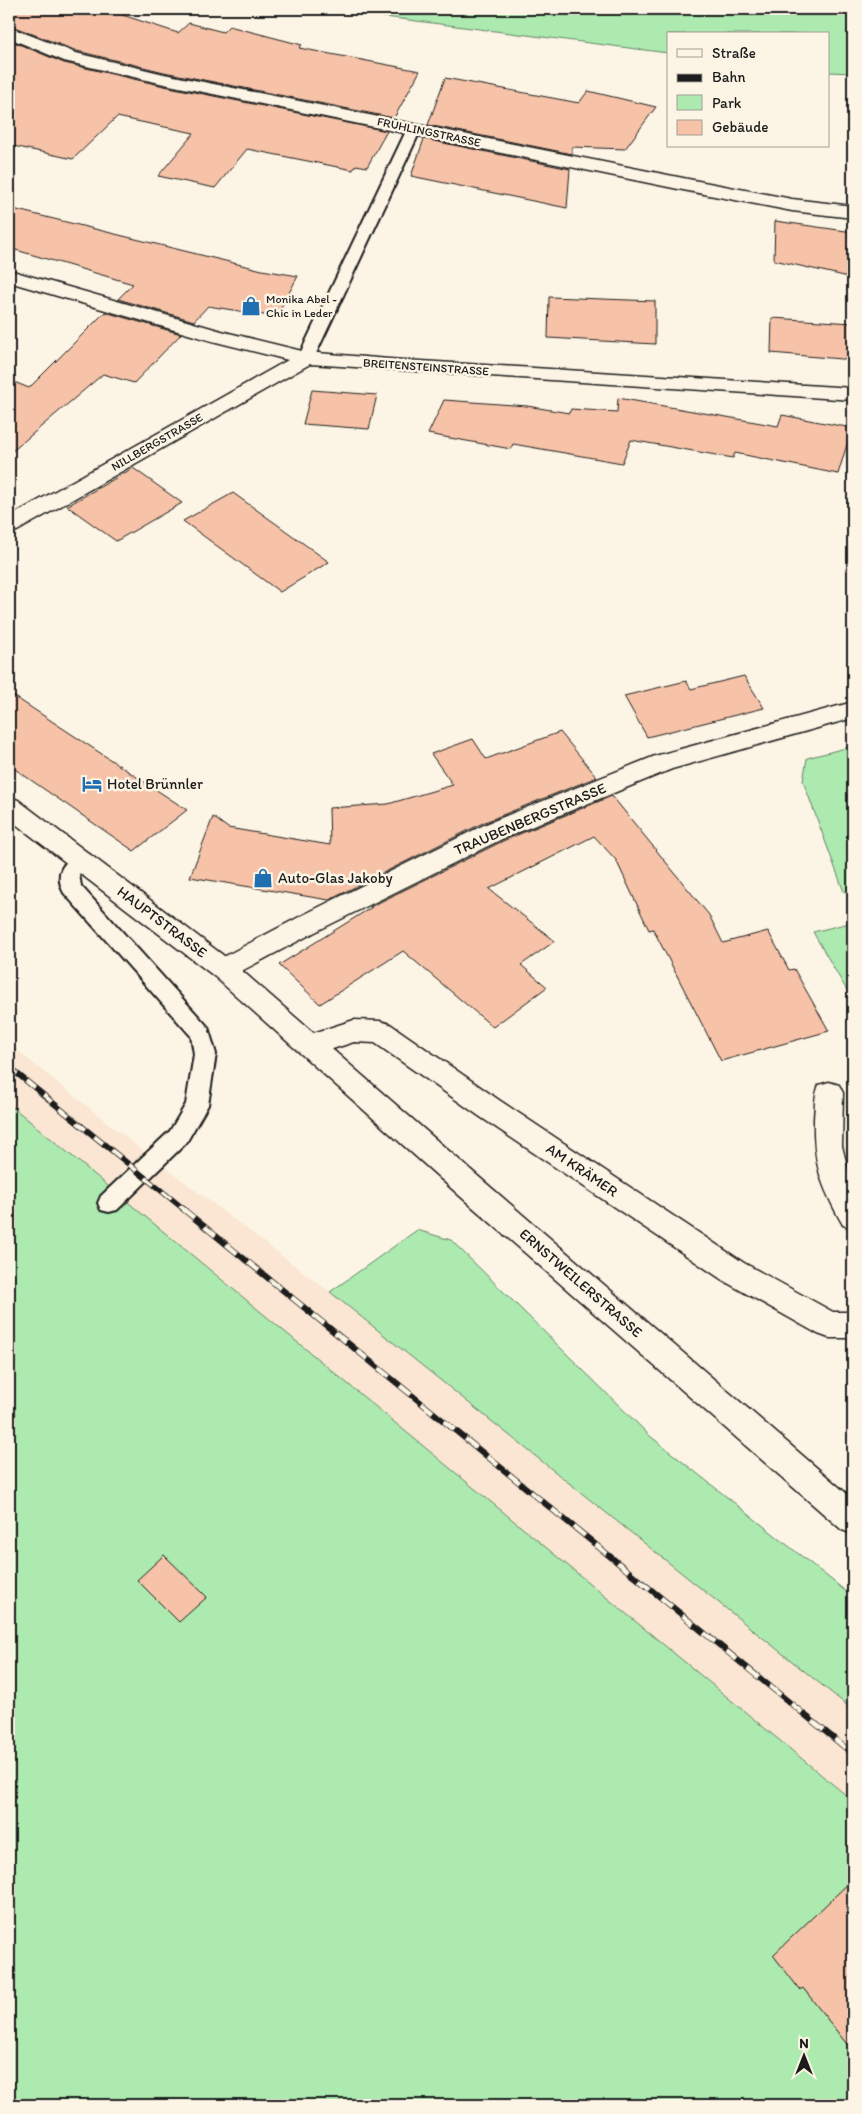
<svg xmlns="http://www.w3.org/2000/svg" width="862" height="2114" font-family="Itim,sans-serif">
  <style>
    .built { fill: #fae6d3 }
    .green { fill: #aceab0; stroke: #648366 }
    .building { fill: #f7c3a8; stroke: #1c1c1c }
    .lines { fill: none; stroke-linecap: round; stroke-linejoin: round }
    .service-casing { stroke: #1c1c1c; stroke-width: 4 }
    .minor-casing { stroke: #1c1c1c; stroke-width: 3 }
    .secondary-casing { stroke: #1c1c1c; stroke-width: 3 }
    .service { fill: #fcf5e5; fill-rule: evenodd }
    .minor { fill: #fcf5e5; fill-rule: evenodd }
    .secondary { fill: #fcf5e5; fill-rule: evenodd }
    .rail-far1-casing { stroke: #1c1c1c; stroke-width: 5.5 }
    .rail-casing { stroke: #1c1c1c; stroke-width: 6 }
    .rail-far1 { stroke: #fcf5e5; stroke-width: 4; stroke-dasharray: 11; stroke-linecap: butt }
    .rail { stroke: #fcf5e5; stroke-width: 4.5; stroke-dasharray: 14; stroke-linecap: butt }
    .labels { text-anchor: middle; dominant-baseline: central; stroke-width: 5; stroke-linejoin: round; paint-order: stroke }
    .far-street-label { font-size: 12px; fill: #1c1c1c; stroke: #fcf5e5 }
    .far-poi-label { font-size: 12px; fill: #1c1c1c; stroke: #fcf5e5; text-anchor: start }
    .poi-label { font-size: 15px; fill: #1c1c1c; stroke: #fcf5e5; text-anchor: start }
    .street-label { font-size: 15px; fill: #1c1c1c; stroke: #fcf5e5 }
  </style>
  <rect width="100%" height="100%" fill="#fcf5e5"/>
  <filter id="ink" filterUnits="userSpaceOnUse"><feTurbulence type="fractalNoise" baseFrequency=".02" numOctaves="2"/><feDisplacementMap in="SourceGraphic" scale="10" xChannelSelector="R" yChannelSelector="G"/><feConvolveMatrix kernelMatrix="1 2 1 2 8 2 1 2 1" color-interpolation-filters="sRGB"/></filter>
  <g filter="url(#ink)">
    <!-- built -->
    <polygon class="built" points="9,1044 137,1146 330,1292 853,1710 853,1801 9,1104"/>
    <!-- green -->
    <g class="green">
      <polygon points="322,9 853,9 853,73 828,72 828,34 668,34 668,53"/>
      <polygon points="853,746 853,889 844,892 803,781 807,758"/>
      <polygon points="853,922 853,1001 813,932"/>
      <polygon points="9,1104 853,1801 853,2105 9,2105"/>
      <polygon points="417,1230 451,1240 650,1436 853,1597 853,1710 330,1292"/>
    </g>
    <!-- building -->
    <g class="building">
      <polygon points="9,9 104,9 178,33 189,23 223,32 229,26 302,45 299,48 420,71 394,118 164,72 77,51 9,25"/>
      <polygon points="9,40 64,63 164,86 387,131 367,167 356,165 353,170 247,149 215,188 158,176 194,133 117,117 73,159 9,145"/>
      <polygon points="445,78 579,103 588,91 656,107 625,149 572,147 572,154 428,125"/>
      <polygon points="424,139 570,169 567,208 411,176"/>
      <polygon points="9,208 262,270 298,276 276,317 208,306 194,321 118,299 133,284 9,248"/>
      <polygon points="775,221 853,232 853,278 774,260"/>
      <polygon points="549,297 655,301 655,344 548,338"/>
      <polygon points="105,312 181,334 134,383 103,374 9,454 9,380 29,388"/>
      <polygon points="772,318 853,323 853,360 771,353"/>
      <polygon points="312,390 377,395 369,429 303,424"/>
      <polygon points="618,398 778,426 782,415 852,428 838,474 735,453 733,458 631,440 622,463 513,444 511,449 428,434 444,400 527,406 569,413 571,409 617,412"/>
      <polygon points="133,468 182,503 116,541 67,506"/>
      <polygon points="233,493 275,523 329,562 280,592 183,521"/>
      <polygon points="744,676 764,708 647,737 624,696 686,681 691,689"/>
      <polygon points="9,693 187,810 134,851 9,765"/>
      <polygon points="560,732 597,777 485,822 329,900 190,877 213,817 228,828 330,845 329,808 388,804 453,785 431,754 473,739 486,759"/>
      <polygon points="612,796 709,915 723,943 768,931 789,970 794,969 829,1031 721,1061 653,929 649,930 616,860 594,836 489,889 555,941 521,965 547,987 493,1027 403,951 320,1004 279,965 372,907 370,907 505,840"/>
      <polygon points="164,1555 207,1597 179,1622 137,1580"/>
      <polygon points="853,1879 853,2052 803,1988 800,1990 773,1955"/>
    </g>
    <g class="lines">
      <defs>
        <g id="service">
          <polygon points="414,125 421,129 314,358 312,361 300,361 298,358 407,129"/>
          <path d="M82,854L89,856L92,861L79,874L81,886L208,1027L216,1054L208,1105L186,1143L117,1210L109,1212L101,1210L98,1203L101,1196L170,1131L186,1104L194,1054L191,1036L64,893C54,874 62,860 82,854Z"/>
        </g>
        <g id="minor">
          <polygon points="9,27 76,53 164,74 688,179 792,199 853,206 853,218 792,211 688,191 164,84 64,61 9,38"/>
          <polygon points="9,270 225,332 306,352 389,359 853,388 853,400 310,364 17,531 9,533 9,517 288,360 212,341 9,282"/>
          <polygon points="853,702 853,718 672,769 504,838 319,930 232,976 223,979 214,976 210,969 214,962 301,916 486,824 655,756"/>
          <polygon points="354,1020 380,1021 390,1024 499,1100 744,1263 833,1312 853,1312 853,1338 829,1338 818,1334 724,1281 479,1116 375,1043 354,1042 311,1056 301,1053 297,1045 301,1037"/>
          <path d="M829,1082L839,1085L843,1093L842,1146L853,1189V1228L843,1225C821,1186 813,1164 814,1119C815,1107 814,1096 819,1085Z"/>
        </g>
        <polygon id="secondary" points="9,797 18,800 232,962 480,1178 853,1499 853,1534 842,1530 460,1196 214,976 9,819"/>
      </defs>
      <!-- service casing -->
      <use href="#service" class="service-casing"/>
      <!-- minor casing -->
      <use href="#minor" class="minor-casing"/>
      <!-- secondary casing -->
      <use href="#secondary" class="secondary-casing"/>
      <!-- service -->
      <use href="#service" class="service"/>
      <!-- minor -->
      <use href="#minor" class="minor"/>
      <!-- secondary -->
      <use href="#secondary" class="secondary"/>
      <defs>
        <polyline id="rail-far1" points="9,1067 185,1210"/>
        <polyline id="rail" points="183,1209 853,1754"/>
      </defs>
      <!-- rail-far1 casing -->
      <use href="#rail-far1" class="rail-far1-casing"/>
      <!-- rail casing -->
      <use href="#rail" class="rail-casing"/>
      <!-- rail-far1 -->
      <use href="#rail-far1" class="rail-far1"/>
      <!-- rail -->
      <use href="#rail" class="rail"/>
    </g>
  </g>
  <!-- icons -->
  <defs>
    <symbol id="shop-bare" viewBox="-9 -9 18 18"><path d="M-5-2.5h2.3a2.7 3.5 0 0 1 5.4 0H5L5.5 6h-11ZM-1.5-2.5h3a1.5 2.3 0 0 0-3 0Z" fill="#1f6fb2" stroke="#fcf5e5" stroke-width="2.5" paint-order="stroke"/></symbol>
    <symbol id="hotel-bare" viewBox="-9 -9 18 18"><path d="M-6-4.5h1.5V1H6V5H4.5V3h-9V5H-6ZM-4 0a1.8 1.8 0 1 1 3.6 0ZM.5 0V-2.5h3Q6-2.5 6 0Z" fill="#1f6fb2" stroke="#fcf5e5" stroke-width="2.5" paint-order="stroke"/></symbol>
  </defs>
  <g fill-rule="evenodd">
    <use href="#shop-bare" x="237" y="292" width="28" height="28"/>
    <use href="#hotel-bare" x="78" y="770" width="28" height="28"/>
    <use href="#shop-bare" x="249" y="864" width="28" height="28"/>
  </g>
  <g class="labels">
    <!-- far-street labels -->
    <g class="far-street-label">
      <text transform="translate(429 132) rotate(12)">FRÜHLINGSTRASSE</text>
      <text transform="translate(426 367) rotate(4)">BREITENSTEINSTRASSE</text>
      <text transform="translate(157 442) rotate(-30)">NILLBERGSTRASSE</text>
    </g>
    <!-- far-poi labels -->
    <g class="far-poi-label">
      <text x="266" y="299">Monika Abel -<tspan x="266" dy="14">Chic in Leder</tspan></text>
    </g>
    <!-- poi labels -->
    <g class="poi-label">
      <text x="107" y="784">Hotel Brünnler</text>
      <text x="278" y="878">Auto-Glas Jakoby</text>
    </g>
    <!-- street labels -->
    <g class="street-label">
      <text transform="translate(530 819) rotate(-23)">TRAUBENBERGSTRASSE</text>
      <text transform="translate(162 922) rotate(37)">HAUPTSTRASSE</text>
      <text transform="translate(582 1170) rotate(34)">AM KRÄMER</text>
      <text transform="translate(581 1283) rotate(41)">ERNSTWEILERSTRASSE</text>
    </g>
  </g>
  <!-- margin -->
  <rect width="862" height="2114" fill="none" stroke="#fcf5e5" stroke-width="30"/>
  <rect x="15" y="15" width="832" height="2084" fill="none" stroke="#1c1c1c" stroke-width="2" filter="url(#ink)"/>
  <!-- legend -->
  <rect x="667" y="32" width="162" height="115" fill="#fcf5e5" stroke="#a29e95"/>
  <rect x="677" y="49" width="25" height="8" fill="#fcf5e5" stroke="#a29e95"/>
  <text x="712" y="58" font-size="15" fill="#1c1c1c">Straße</text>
  <rect x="677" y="74" width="25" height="8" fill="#1c1c1c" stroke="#a29e95"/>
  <text x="712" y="82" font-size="15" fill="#1c1c1c">Bahn</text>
  <rect x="677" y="95" width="25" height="15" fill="#aceab0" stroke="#a29e95"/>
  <text x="712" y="108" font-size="15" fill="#1c1c1c">Park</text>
  <rect x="677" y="120" width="25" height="15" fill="#f7c3a8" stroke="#a29e95"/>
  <text x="712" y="132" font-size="15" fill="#1c1c1c">Gebäude</text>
  <!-- north arrow -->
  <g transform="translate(804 2056)" stroke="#fcf5e5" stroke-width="4" paint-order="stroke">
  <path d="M0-4L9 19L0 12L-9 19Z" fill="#1c1c1c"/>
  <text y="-8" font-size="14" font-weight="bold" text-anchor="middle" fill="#1c1c1c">N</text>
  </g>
</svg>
